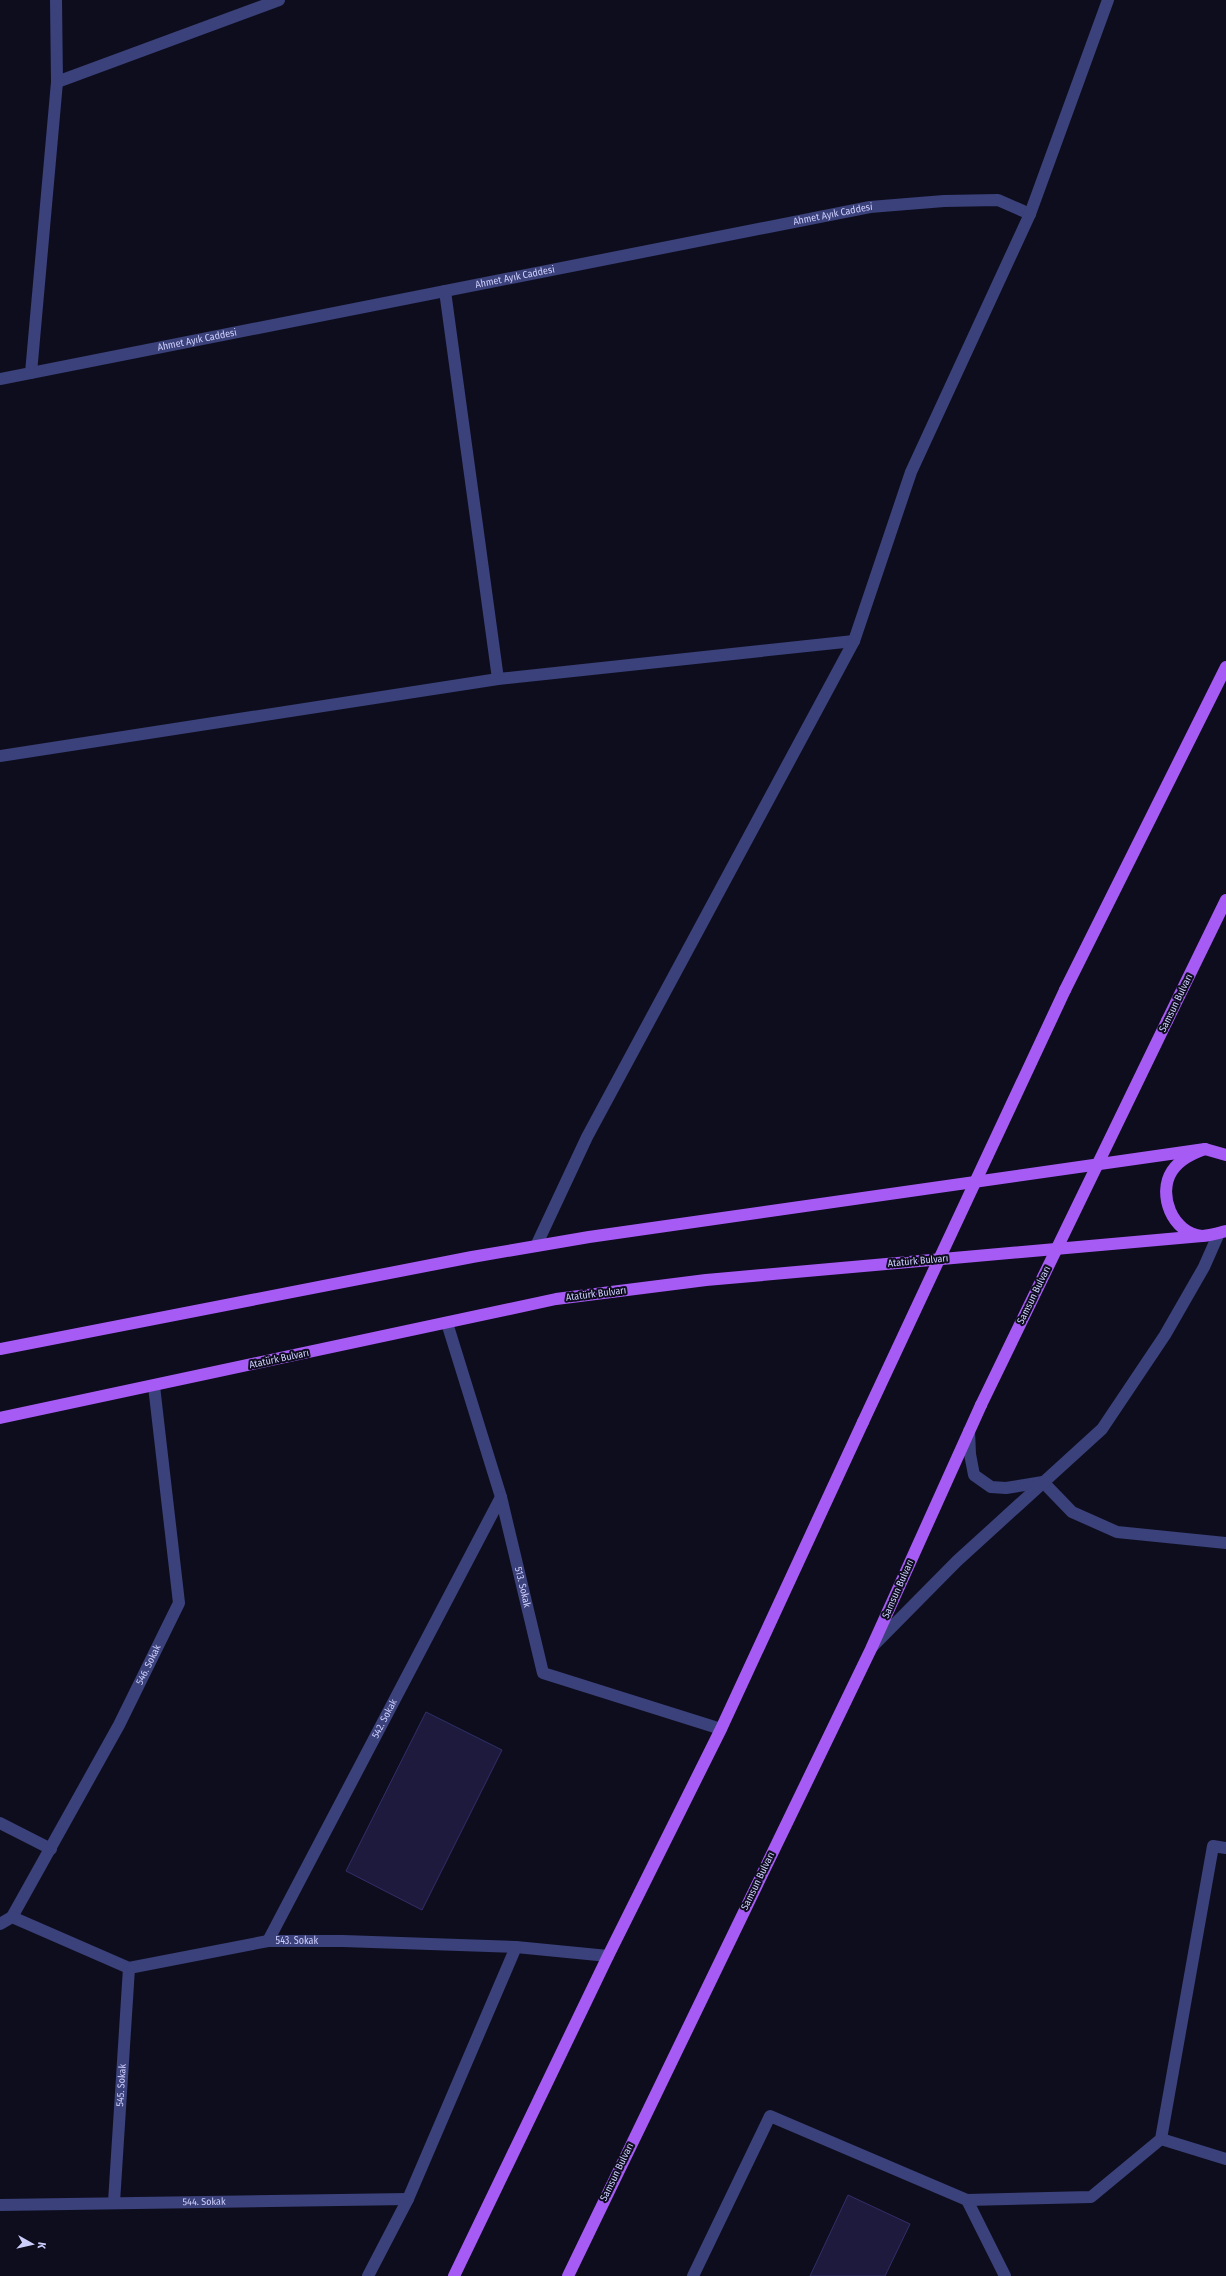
<svg xmlns="http://www.w3.org/2000/svg" width="1226" height="2276" font-family="'Fira Sans Condensed',sans-serif">
  <style>
    .building { fill: #1d1a3d; stroke: #322e68 }
    .lines { fill: none; stroke-linecap: round; stroke-linejoin: round }
    .minor { stroke: #3b417a; stroke-width: 12 }
    .major { stroke: #a75bf5; stroke-width: 12 }
    .major-bridge { stroke: #a75bf5; stroke-width: 12 }
    .labels { text-anchor: middle; dominant-baseline: central; stroke-width: 4; stroke-linejoin: round; paint-order: stroke }
    .street-label { font-size: 10px; fill: #cdcefc; stroke: #0e0d1e }
  </style>
  <rect width="100%" height="100%" fill="#0e0d1e"/>
  <!-- building -->
  <g class="building">
    <polygon points="426,1712 502,1750 422,1910 346,1871"/>
    <polygon points="848,2195 910,2224 885,2276 810,2276"/>
  </g>
  <g class="lines">
    <!-- minor -->
    <g class="minor">
      <polyline points="57,82 279,0"/>
      <polyline points="445,291 498,679"/>
      <polyline points="31,373 57,82 56,0"/>
      <path id="s1" d="M0,379L870,207L944,201L998,200L1030,214"/>
      <polyline points="0,756 498,679 854,641"/>
      <polyline points="536,1246 587,1137 854,641 911,472 1030,214 1108,0"/>
      <path id="s2" d="M447,1323L501,1497L543,1673L721,1729"/>
      <polyline points="969,1431 970,1454 974,1475 991,1487 1006,1488 1043,1482"/>
      <polyline points="1043,1482 1072,1512 1117,1532 1226,1543"/>
      <polyline points="873,1646 957,1561 1102,1429 1165,1335 1204,1267 1219,1233"/>
      <polyline points="0,1823 51,1849"/>
      <path id="s3" d="M12,1917L119,1725L179,1603L154,1386"/>
      <path id="s4" d="M0,1924L12,1917L129,1968L268,1941H343L516,1947L608,1956"/>
      <path id="s5" d="M268,1941L501,1497"/>
      <polyline points="1161,2139 1226,2159"/>
      <polyline points="967,2200 1005,2276"/>
      <path id="s6" d="M114,2202L129,1968"/>
      <path id="s7" d="M0,2205L408,2199"/>
      <polyline points="368,2276 408,2199 516,1947"/>
      <polyline points="693,2276 770,2116 967,2200 1091,2197 1161,2139 1213,1846 1226,1848"/>
    </g>
    <!-- major -->
    <g class="major">
      <polyline points="1065,990 1226,667"/>
      <polyline points="1167,1021 1226,900"/>
      <path d="M1226,1155L1205,1149C1192,1154 1180,1159 1172,1171C1157,1194 1172,1233 1202,1236C1209,1236 1219,1233 1226,1231"/>
      <polyline points="0,1349 472,1257 589,1237 1205,1149"/>
      <polyline points="0,1418 556,1299 706,1280 1202,1236"/>
      <polyline points="454,2276 608,1956 721,1729 863,1422"/>
      <polyline points="568,2276 871,1649 981,1405"/>
    </g>
    <!-- major-bridge -->
    <g class="major-bridge">
      <polyline points="981,1405 1167,1021"/>
      <polyline points="863,1422 1065,990"/>
    </g>
  </g>
  <g class="labels">
    <!-- street labels -->
    <g class="street-label">
      <text stroke="none"><textPath href="#s1" startOffset="849">Ahmet Ayık Caddesi</textPath></text>
      <text stroke="none"><textPath href="#s1" startOffset="525">Ahmet Ayık Caddesi</textPath></text>
      <text stroke="none"><textPath href="#s1" startOffset="201">Ahmet Ayık Caddesi</textPath></text>
      <text transform="translate(1176 1003) rotate(-64)">Samsun Bulvarı</text>
      <text transform="translate(918 1261) rotate(-5)">Atatürk Bulvarı</text>
      <text transform="translate(596 1294) rotate(-7)">Atatürk Bulvarı</text>
      <text transform="translate(1034 1295) rotate(-64)">Samsun Bulvarı</text>
      <text transform="translate(279 1359) rotate(-12)">Atatürk Bulvarı</text>
      <text stroke="none"><textPath href="#s2" startOffset="275">513. Sokak</textPath></text>
      <text transform="translate(898 1589) rotate(-66)">Samsun Bulvarı</text>
      <text stroke="none"><textPath href="#s3" startOffset="287">546. Sokak</textPath></text>
      <text stroke="none"><textPath href="#s5" startOffset="251">542. Sokak</textPath></text>
      <text transform="translate(758 1881) rotate(-64)">Samsun Bulvarı</text>
      <text stroke="none"><textPath href="#s4" startOffset="312">543. Sokak</textPath></text>
      <text stroke="none"><textPath href="#s6" startOffset="117">545. Sokak</textPath></text>
      <text transform="translate(617 2172) rotate(-64)">Samsun Bulvarı</text>
      <text stroke="none"><textPath href="#s7" startOffset="204">544. Sokak</textPath></text>
    </g>
  </g>
  <!-- north arrow -->
  <g transform="translate(32 2244) rotate(98)" stroke="#0e0d1e" stroke-width="3" paint-order="stroke">
  <path d="M0-3L7 15L0 10L-7 15Z" fill="#cdcefc"/>
  <text y="-6" font-size="11" font-weight="bold" text-anchor="middle" fill="#cdcefc">K</text>
  </g>
</svg>
